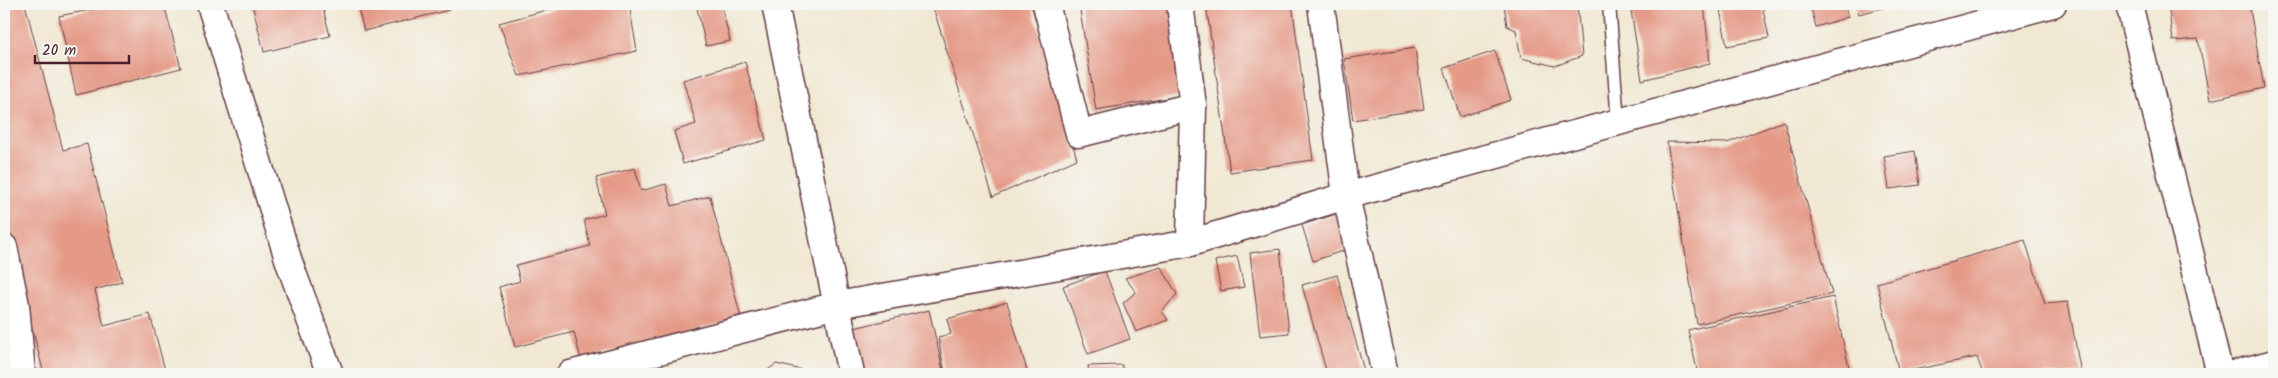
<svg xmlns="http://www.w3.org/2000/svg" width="2278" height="378" font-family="Kalam,sans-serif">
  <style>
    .building { fill: #e59a87 }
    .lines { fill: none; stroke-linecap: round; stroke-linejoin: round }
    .service-casing { stroke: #633d44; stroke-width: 15 }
    .minor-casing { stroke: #633d44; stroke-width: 29 }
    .service { stroke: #fff; stroke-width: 12 }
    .minor { stroke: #fff; stroke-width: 26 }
  </style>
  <rect width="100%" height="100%" fill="#f6f6f2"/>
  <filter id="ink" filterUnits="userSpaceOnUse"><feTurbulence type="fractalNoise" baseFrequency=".02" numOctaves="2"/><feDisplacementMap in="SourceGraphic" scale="10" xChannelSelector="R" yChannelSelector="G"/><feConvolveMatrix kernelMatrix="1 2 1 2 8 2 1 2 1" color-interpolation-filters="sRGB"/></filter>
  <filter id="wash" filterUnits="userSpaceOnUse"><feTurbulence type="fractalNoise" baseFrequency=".0096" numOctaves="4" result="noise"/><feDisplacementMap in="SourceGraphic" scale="20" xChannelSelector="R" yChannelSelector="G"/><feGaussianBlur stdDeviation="1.12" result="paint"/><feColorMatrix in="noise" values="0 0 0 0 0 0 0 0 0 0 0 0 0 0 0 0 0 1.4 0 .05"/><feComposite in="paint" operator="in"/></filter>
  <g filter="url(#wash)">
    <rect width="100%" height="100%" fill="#f1e8d3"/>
    <g id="blocks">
      <!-- building -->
      <g class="building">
        <polygon points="4,4 25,4 63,150 87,144 122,282 95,290 104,326 150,314 166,374 44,374 4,219"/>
        <polygon points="120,4 164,4 181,68 76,95 59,16"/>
        <polygon points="252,4 322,4 330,36 264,52"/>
        <polygon points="357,4 448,4 449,10 364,31"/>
        <polygon points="569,4 629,4 637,51 519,76 499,23"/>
        <polygon points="696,4 721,4 730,41 706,46"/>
        <polygon points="932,4 1031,4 1077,159 993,197"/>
        <polygon points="1079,4 1176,4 1191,94 1096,110"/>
        <polygon points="1206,4 1292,4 1313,160 1230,172"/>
        <polygon points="1504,4 1577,4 1582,56 1555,66 1521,58 1516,30 1507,26"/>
        <polygon points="1630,4 1704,4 1710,63 1642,80"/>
        <polygon points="1719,4 1762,4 1769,38 1727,46"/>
        <polygon points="1810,4 1844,4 1848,17 1816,27"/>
        <polygon points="1856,4 1898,4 1859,14"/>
        <polygon points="2168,4 2249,4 2264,88 2210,100 2198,39 2173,41"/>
        <polygon points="1415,48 1424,109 1353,120 1344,59"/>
        <polygon points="1495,51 1511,100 1460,117 1444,68"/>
        <polygon points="745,62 766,140 683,164 674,131 696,124 683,80"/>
        <polygon points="1784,121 1832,294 1697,324 1667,142 1727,143"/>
        <polygon points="1915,151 1920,185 1889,189 1884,156"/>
        <polygon points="635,168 641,191 666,184 672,206 710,196 741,318 581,360 574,332 515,347 499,287 520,281 516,265 590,246 584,220 605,214 596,178"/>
        <polygon points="1336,214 1348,249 1313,261 1302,225"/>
        <polygon points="2025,240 2045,304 2068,302 2081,374 1983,374 1977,357 1899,373 1877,283"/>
        <polygon points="1280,249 1289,333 1260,336 1250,253"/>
        <polygon points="1237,256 1244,287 1221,291 1215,261"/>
        <polygon points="1161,267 1177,294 1162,311 1168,320 1136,332 1123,303 1136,292 1125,278"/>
        <polygon points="1105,271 1130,339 1088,354 1063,286"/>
        <polygon points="1337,275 1365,374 1327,374 1302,285"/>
        <polygon points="1833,297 1850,372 1839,374 1698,374 1688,330"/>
        <polygon points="1007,302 1028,374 945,374 938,337 951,334 947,319"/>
        <polygon points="929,310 944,374 864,374 854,328"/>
        <polygon points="776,364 811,372 812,374 762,374"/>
        <polygon points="1122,365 1122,374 1089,374 1088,366"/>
      </g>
    </g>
  </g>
  <g filter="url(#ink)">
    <use href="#blocks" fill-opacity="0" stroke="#633d44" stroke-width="1"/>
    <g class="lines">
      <defs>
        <polyline id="service" points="1609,4 1618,122"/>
        <g id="minor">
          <polyline points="210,4 289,262 330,374"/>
          <polyline points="775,4 851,374"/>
          <polyline points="1046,4 1079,134 1193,106"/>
          <polyline points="1180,4 1193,106 1190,243"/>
          <polyline points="1321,4 1346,196 1385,374"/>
          <polyline points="2129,4 2220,374"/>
          <polyline points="4,247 16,305 22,374"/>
          <polyline points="570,374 837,305 1190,243 1346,196 2053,4"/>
          <polyline points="2233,374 2274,363"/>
        </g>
      </defs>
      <!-- service casing -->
      <use href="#service" class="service-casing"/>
      <!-- minor casing -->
      <use href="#minor" class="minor-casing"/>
      <!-- service -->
      <use href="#service" class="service"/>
      <!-- minor -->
      <use href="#minor" class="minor"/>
    </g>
  </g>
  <!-- margin -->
  <rect width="2278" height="378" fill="none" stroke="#f6f6f2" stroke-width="20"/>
  <!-- scale -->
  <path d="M35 55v8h94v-8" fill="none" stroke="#4a1f2b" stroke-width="2.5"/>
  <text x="42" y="55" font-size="15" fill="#4a1f2b" stroke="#f6f6f2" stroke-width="4" paint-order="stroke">20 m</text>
</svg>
